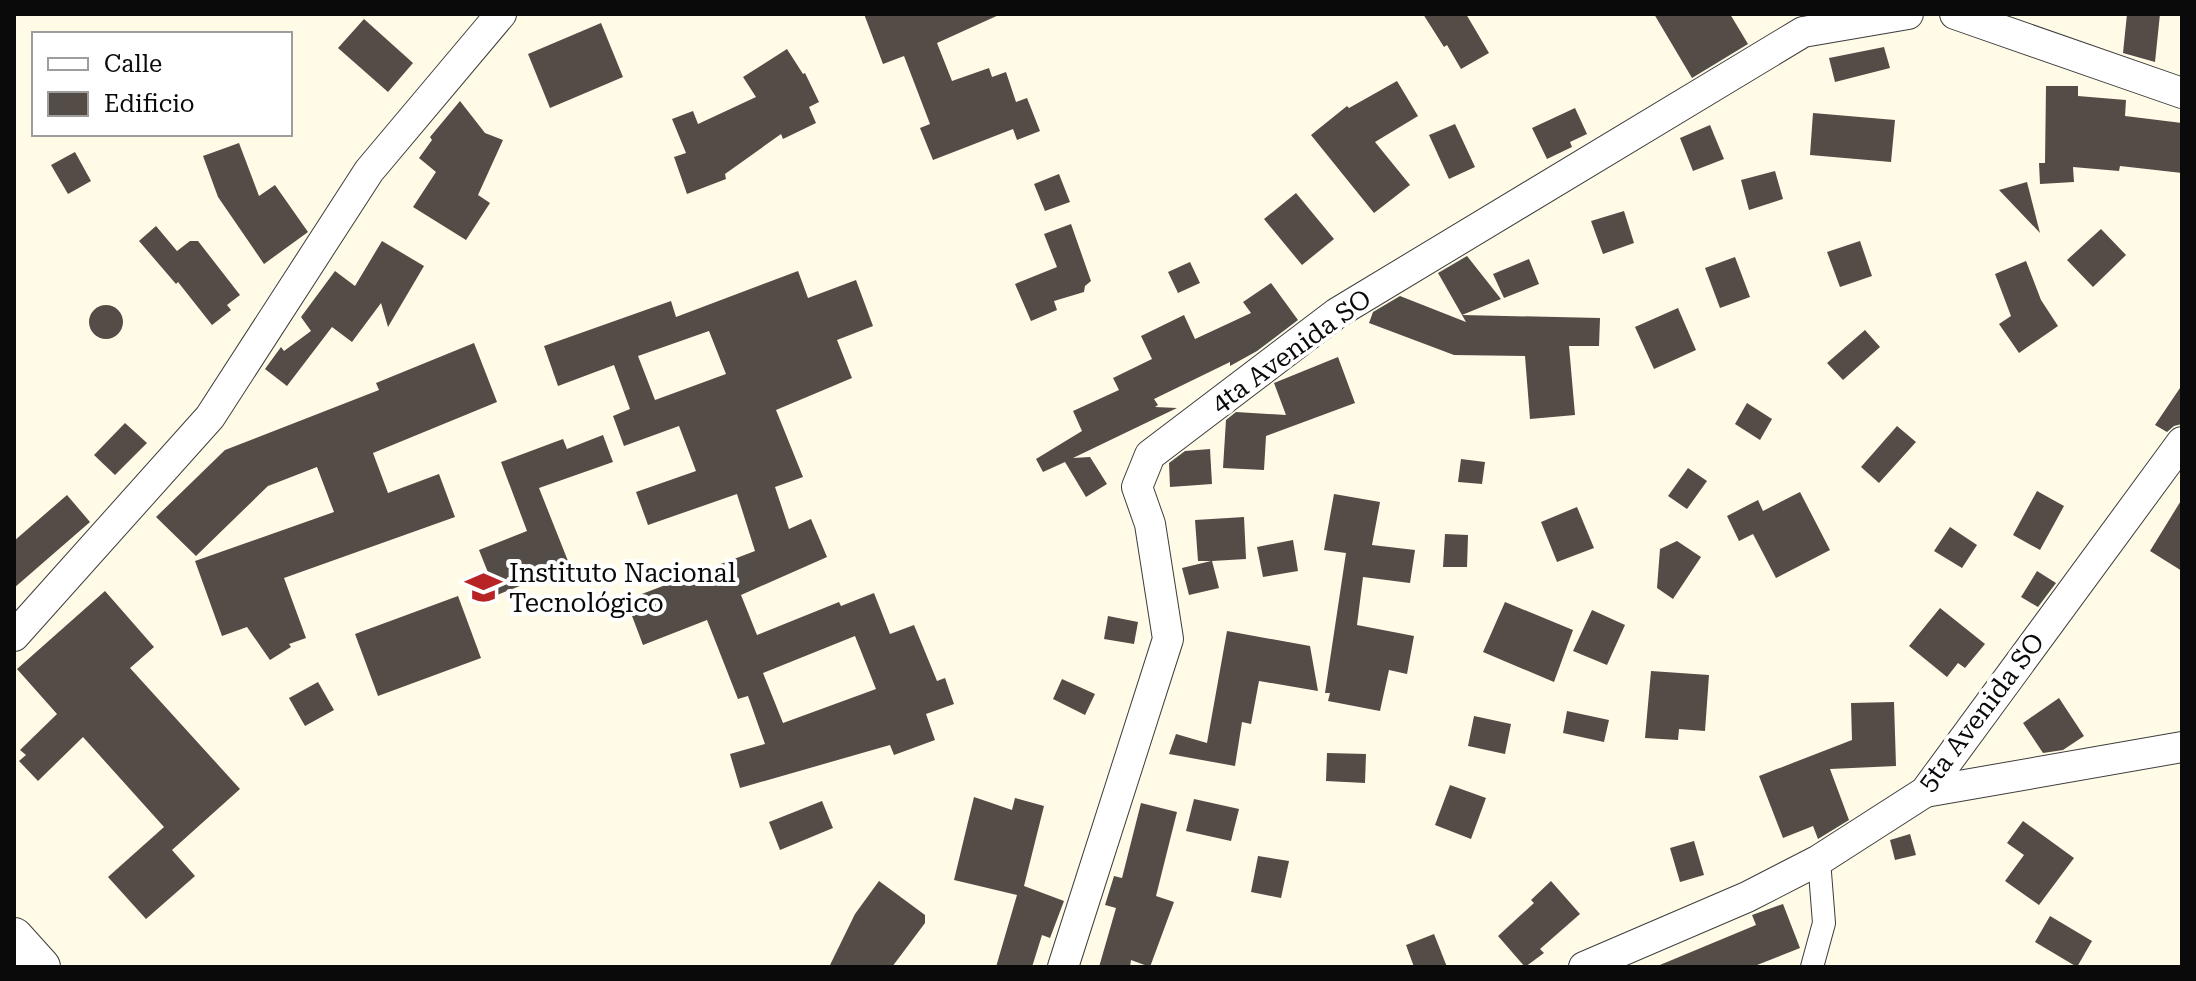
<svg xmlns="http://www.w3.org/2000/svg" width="2196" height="981" font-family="'Roboto Serif',serif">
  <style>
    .building { fill: #534c47; fill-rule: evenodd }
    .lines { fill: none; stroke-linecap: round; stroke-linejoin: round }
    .pedestrian-casing { stroke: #3d3d3d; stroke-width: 24 }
    .minor-casing { stroke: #3d3d3d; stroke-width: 32 }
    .tertiary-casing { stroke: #3d3d3d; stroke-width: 40 }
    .pedestrian { stroke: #fff; stroke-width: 22 }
    .minor { stroke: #fff; stroke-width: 30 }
    .tertiary { stroke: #fff; stroke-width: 38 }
    .labels { text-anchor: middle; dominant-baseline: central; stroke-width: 8; stroke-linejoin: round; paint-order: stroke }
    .street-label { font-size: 26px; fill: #0a0a0a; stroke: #fff }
    .poi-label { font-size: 26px; fill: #0a0a0a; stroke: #fff; text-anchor: start }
  </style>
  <rect width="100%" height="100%" fill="#fffbe7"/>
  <!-- building -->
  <g class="building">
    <polygon points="864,14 1001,14 937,43 952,81 989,68 992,77 1006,72 1016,102 1027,98 1040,131 1017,140 1013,129 933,160 920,128 930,124 904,56 883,64"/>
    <polygon points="1423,14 1466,14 1489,53 1461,69 1447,45 1444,47"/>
    <polygon points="1654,14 1730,14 1748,44 1692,78"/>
    <polygon points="2127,14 2160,14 2155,62 2123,53"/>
    <polygon points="364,19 413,63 388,92 338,48"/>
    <polygon points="601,23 623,77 550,108 528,54"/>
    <polygon points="1884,47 1890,68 1835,82 1829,58"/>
    <polygon points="787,49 803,74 805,73 819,102 809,107 816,123 783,139 781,134 725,174 726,179 687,194 674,157 686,153 672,119 693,111 698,124 756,97 743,77"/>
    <polygon points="1397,81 1418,116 1375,142 1410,185 1374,213 1311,135 1347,106 1349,108"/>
    <polygon points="2046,86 2078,86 2078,96 2126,100 2125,116 2182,123 2182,173 2120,166 2119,171 2073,167 2074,182 2040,184 2039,163 2045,163"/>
    <polygon points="460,101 485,133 503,140 478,195 490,203 466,240 413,207 436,172 419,158 432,140 430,137"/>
    <polygon points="1575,108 1587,134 1570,142 1572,147 1547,159 1532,128"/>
    <polygon points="1813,113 1895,120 1891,162 1810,155"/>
    <polygon points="1455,124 1475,167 1449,179 1429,135"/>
    <polygon points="1710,125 1724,159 1693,171 1680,138"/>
    <polygon points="239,143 259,196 275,185 308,232 264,264 218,197 203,156"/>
    <polygon points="75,152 91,181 68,194 51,165"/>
    <polygon points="1775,171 1783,199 1749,210 1741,180"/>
    <polygon points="1059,174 1070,202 1045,211 1034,184"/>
    <polygon points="2027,182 2040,233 1999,190"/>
    <polygon points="1296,193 1334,239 1302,265 1264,219"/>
    <polygon points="1624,211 1634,243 1603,254 1591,221"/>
    <polygon points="1071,224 1091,281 1085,286 1084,292 1054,301 1057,310 1031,321 1015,284 1057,267 1044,234"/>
    <polygon points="156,226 177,251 190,241 198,241 240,295 227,305 231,310 212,325 178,282 176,284 139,241"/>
    <polygon points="2101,229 2126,255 2093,287 2067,260"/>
    <polygon points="382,241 424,266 388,327 381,303 352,342 332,327 287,386 265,369 281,347 284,351 311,331 301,317 335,271 355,286"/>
    <polygon points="1860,241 1872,276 1840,287 1827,252"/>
    <polygon points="1467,256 1501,299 1462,315 1438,273"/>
    <polygon points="1735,257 1750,297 1720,308 1705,268"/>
    <polygon points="1529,259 1539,284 1504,298 1493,274"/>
    <polygon points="2026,261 2041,300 2058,326 2019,353 1999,324 2011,316 1995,274"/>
    <polygon points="1190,262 1200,283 1178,293 1168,272"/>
    <path d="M798,271L808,298L856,280L873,326L837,340L852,378L776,410L803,477L775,487L789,529L811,519L827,557L741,595L757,635L839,602L841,606L874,593L890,634L914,625L937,681L945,678L954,704L926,714L935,740L894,755L890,745L740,788L730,754L765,744L748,696L738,699L707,620L643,645L626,600L755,551L737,494L648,525L636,492L696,471L679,426L624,446L613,416L630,409L614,365L558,386L544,346L671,301L676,317ZM709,331L726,374L655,400L638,356ZM855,636L876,689L783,723L763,673Z"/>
    <polygon points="1271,283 1298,320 1257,351 1230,366 1230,362 1154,399 1158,405 1155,407 1177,408 1073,458 1090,457 1107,484 1086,497 1065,462 1043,472 1036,459 1082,431 1073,411 1119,390 1113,378 1152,359 1141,336 1184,315 1195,339 1251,313 1243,302"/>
    <polygon points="1400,296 1466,322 1462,315 1600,318 1599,346 1569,346 1575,415 1530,419 1525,356 1454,355 1369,323 1373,312"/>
    <circle cx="106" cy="322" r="17"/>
    <polygon points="1678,308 1696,350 1654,369 1635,327"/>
    <polygon points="1865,330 1880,347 1843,380 1827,363"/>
    <polygon points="474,343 497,402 373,453 388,493 439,474 455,517 284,578 306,638 289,644 291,647 270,660 247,627 222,636 195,561 334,512 317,467 268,486 196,556 156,517 225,450 379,390 376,383"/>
    <polygon points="1338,357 1355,403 1266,436 1264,470 1223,468 1226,420 1236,412 1286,415 1274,383"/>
    <polygon points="2182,385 2182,424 2174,426 2167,432 2155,425"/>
    <polygon points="1747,403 1772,419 1760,440 1735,424"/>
    <polygon points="125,423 147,443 115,475 94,455"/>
    <polygon points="1897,426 1916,442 1879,483 1861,467"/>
    <polygon points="603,435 613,462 539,488 570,566 497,595 479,550 527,531 501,462 563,439 567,449"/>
    <polygon points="1210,449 1212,484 1170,487 1169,463 1185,451"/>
    <polygon points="1461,459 1485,462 1482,484 1458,482"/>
    <polygon points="1688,468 1707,481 1687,509 1668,496"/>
    <polygon points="2037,491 2064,506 2040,550 2013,535"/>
    <polygon points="1800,492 1830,550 1776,578 1753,534 1739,541 1727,516 1758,500 1763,511"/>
    <polygon points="1334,494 1380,502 1372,545 1415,550 1410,583 1363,577 1357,625 1414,636 1407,674 1389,670 1380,711 1328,701 1330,693 1325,693 1346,553 1324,550"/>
    <polygon points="67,495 90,522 14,588 14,541"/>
    <polygon points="2182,499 2182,571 2150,551"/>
    <polygon points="1577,507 1594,548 1557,562 1541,522"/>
    <polygon points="1244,517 1246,559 1212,561 1219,588 1189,595 1182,568 1211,561 1198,561 1195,520"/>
    <polygon points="1950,527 1977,545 1962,568 1934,551"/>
    <polygon points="1445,534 1468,535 1467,567 1443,567"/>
    <polygon points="1293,540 1298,571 1263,577 1257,547"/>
    <polygon points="1677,541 1701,557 1673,599 1657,588 1660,549"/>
    <polygon points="2037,571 2056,583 2038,607 2021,597"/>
    <polygon points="105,591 154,647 130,668 240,789 172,850 195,876 146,919 108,877 164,827 83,737 38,781 19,761 26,755 20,750 57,714 17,669"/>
    <polygon points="458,596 481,658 378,696 355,634"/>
    <polygon points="1505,602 1573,630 1554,682 1483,652"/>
    <polygon points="1940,608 1985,644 1965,668 1958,663 1947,677 1909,646"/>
    <polygon points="1592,610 1625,625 1607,665 1573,651"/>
    <polygon points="1108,616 1138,622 1134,644 1104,639"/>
    <polygon points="1227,631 1310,646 1318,691 1259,681 1251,724 1242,722 1235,766 1169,754 1176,734 1207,743"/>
    <polygon points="1651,671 1709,675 1705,731 1679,729 1678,740 1645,738"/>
    <polygon points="1062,679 1095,694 1085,715 1053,699"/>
    <polygon points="318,682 334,710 305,726 289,698"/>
    <polygon points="2059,698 2084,736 2063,750 2043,753 2023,723"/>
    <polygon points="1894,702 1896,766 1830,769 1849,820 1818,839 1813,826 1783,838 1759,776 1852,740 1851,703"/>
    <polygon points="1567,711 1609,720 1604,742 1563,733"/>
    <polygon points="1474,716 1511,724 1505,754 1468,746"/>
    <polygon points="1327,753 1366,754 1365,783 1326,781"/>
    <polygon points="1450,785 1486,798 1471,839 1435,825"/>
    <polygon points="974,797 1012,810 1015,798 1044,806 1024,886 1064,901 1050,938 1042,935 1032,967 996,967 1017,895 954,880"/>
    <polygon points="1194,799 1239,809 1231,841 1186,831"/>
    <polygon points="822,801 833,828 780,850 769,822"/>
    <polygon points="1141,803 1177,812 1156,896 1174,902 1150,967 1131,960 1130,967 1099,967 1116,908 1105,905 1114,876 1122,878"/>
    <polygon points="2023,821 2074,858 2039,905 2005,881 2024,855 2007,843"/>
    <polygon points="1910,834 1916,855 1895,860 1890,840"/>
    <polygon points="1694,841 1704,875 1680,882 1670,848"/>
    <polygon points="1258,856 1289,861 1281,898 1251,892"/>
    <polygon points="879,881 925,915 925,923 892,967 829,967 855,914"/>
    <polygon points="1551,881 1580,914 1540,949 1544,953 1525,967 1498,936 1534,903 1531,900"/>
    <polygon points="1783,904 1800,948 1752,967 1655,967 1756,925 1752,915"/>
    <polygon points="2050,916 2092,941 2077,967 2035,942"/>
    <polygon points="1434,934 1447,967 1414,967 1406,945"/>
  </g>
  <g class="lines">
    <defs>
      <polyline id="pedestrian" points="1812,967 1824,923 1819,860"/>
      <g id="minor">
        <polyline points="1955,14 2182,93"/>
        <polyline points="14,636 210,417 369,171 501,14"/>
        <polyline points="1925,792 2182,747"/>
        <polyline points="1063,967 1168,639 1150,524 1137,487 1150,455 1337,313 1803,32 1908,14"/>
        <polyline points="1584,967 1747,897 1819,860 1925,792 2182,442"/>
      </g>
      <polyline id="tertiary" points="14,937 41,967"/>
    </defs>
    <!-- pedestrian casing -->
    <use href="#pedestrian" class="pedestrian-casing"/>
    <!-- minor casing -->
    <use href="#minor" class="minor-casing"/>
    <!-- tertiary casing -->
    <use href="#tertiary" class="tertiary-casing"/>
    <!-- pedestrian -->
    <use href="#pedestrian" class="pedestrian"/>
    <!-- minor -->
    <use href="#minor" class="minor"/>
    <!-- tertiary -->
    <use href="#tertiary" class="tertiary"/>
  </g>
  <!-- icons -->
  <defs>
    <symbol id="university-bare" viewBox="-9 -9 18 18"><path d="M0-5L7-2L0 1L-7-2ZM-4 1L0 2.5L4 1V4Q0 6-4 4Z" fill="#b82426" stroke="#fff" stroke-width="2.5" paint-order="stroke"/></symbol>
  </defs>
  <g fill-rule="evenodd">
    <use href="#university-bare" x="458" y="562" width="51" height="51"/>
  </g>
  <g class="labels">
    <!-- street labels -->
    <g class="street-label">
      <text transform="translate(1291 351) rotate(-36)">4ta Avenida SO</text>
      <text transform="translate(1981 712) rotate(-53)">5ta Avenida SO</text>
    </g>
    <!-- poi labels -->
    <g class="poi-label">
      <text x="509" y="573">Instituto Nacional<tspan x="509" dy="30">Tecnológico</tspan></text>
    </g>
  </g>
  <!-- border -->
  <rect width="2196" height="981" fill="none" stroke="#0a0a0a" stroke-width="32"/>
  <!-- legend -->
  <rect x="32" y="32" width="260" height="104" fill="#ffffff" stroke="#9d9d9d" stroke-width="2"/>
  <rect x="48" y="58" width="40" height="12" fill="#ffffff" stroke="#9d9d9d" stroke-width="2"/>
  <text x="104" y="72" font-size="24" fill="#0a0a0a">Calle</text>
  <rect x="48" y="92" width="40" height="24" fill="#534c47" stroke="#9d9d9d" stroke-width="2"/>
  <text x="104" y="112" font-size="24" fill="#0a0a0a">Edificio</text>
</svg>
